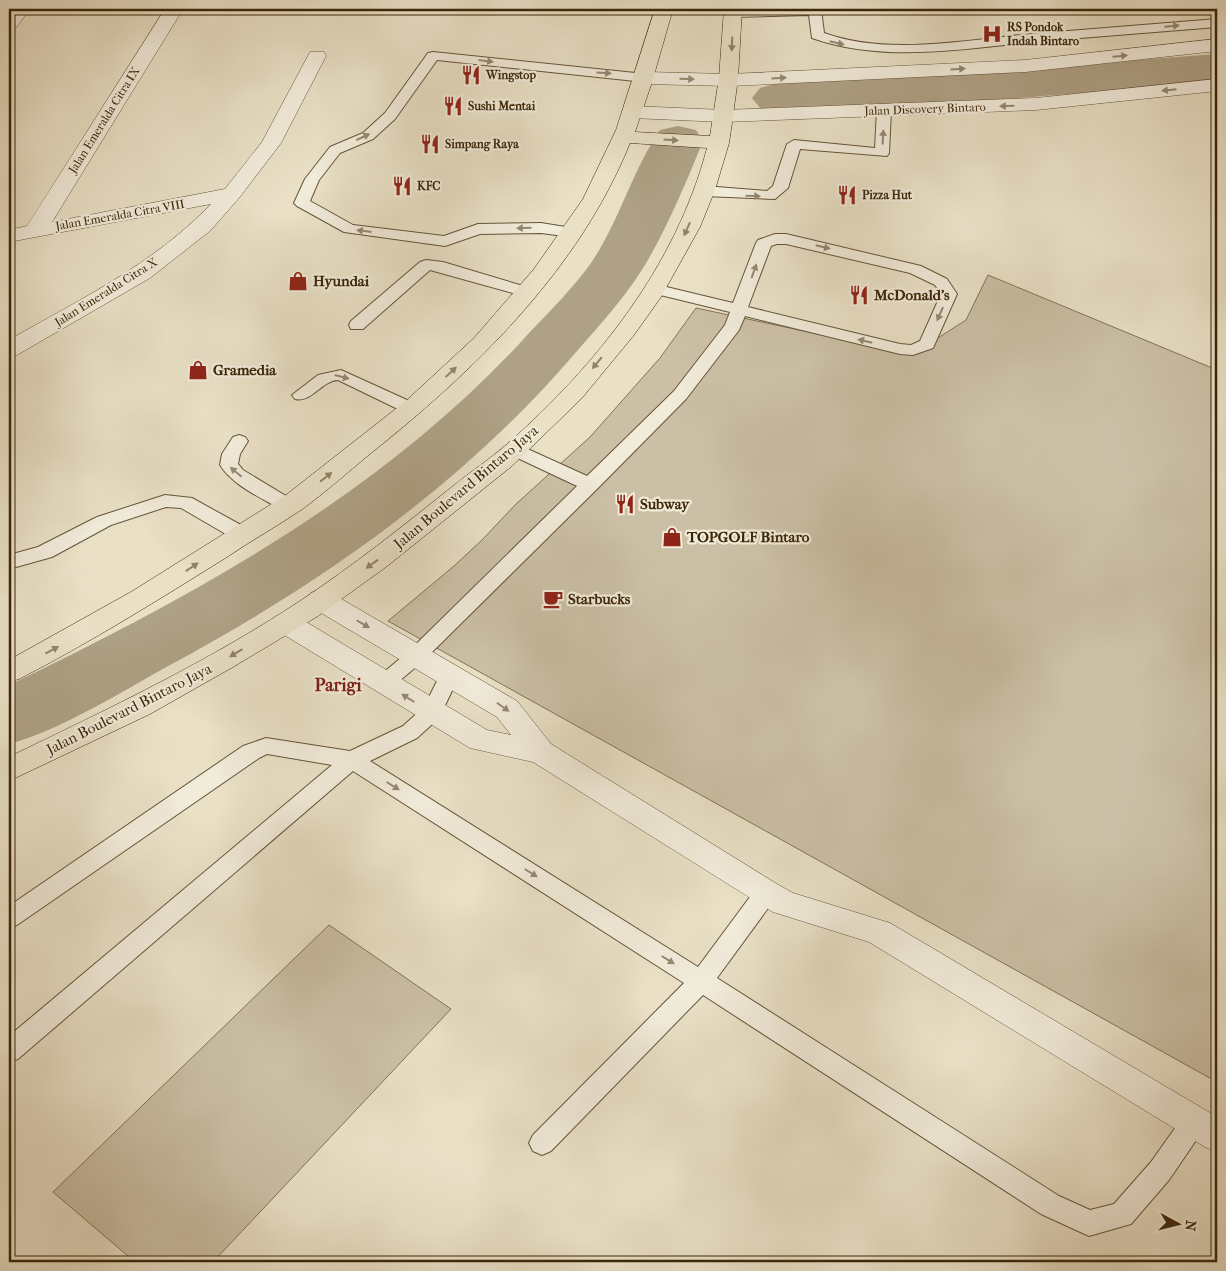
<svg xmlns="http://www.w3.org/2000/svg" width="1226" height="1271" font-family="'IM FELL French Canon',serif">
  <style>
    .green { fill: #cbc0a6; stroke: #837356 }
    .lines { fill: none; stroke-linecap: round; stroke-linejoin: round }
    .river { fill: #aea185; fill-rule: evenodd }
    .service-casing { stroke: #665437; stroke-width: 2 }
    .minor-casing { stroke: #665437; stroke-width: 1 }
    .primary-casing { stroke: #3b2607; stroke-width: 1 }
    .service { fill: #f1ebda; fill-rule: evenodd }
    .minor { fill: #f1ebda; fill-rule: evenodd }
    .primary { fill: #e9e0c6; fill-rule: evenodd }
    .oneway { fill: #968870 }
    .oneway2 { fill: #928366 }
    .labels { text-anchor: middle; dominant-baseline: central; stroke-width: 4.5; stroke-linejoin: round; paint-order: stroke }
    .far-poi-label { font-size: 12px; font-weight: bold; fill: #3b2607; stroke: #f1ebda; text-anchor: start }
    .far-street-label { font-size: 12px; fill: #3b2607; stroke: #f1ebda }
    .poi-label { font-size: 15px; font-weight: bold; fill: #3b2607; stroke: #f1ebda; text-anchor: start }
    .street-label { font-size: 15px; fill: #3b2607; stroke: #f1ebda }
    .quarter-label { font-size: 18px; font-weight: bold; fill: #7a1f14; stroke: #f1ebda }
  </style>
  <rect width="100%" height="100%" fill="#e9e0c6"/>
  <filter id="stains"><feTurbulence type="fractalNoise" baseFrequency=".004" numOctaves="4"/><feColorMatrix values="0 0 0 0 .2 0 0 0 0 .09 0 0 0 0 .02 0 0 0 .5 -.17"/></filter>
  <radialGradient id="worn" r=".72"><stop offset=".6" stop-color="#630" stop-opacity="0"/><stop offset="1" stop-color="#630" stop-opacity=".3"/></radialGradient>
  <!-- green -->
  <g class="green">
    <polygon points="988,275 1217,370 1217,1082 388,621 454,566 482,540 516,504 590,437 660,358 696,308 893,350 930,343 966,320"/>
    <polygon points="329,925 451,1009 213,1262 135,1262 53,1192"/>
  </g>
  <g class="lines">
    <!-- river -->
    <g class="river">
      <polygon points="1217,54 1217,82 920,106 777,113 760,108 752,98 760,88 777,83 920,76"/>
      <path d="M678,126L696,130L703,141C686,183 668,226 645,265C626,296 601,324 577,351C465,483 322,583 170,665C121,692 63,729 9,744V685C198,594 388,490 530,332C551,310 573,288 591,263C619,222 632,171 660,130Z"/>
    </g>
    <defs>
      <g id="service">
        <path d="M745,9H821L824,33C888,56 965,40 1031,34C1093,29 1155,24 1217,19V27C1159,32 1101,36 1043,41C967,48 885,64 812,38L809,15L733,17L726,13L733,9Z"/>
        <polygon points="433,52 645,74 652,78 645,82 437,60 395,119 373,139 340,153 319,180 310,201 353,225 444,236 478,224 541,223 578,229 580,232 578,235 572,237 541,233 480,234 445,246 344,232 297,206 294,203 305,179 330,147 363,133 385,113 428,53"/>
        <polygon points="884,106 891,110 889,153 887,156 800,149 788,188 775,199 704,196 696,191 704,186 767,191 773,186 787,144 794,140 875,148 877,110"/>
        <path d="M775,234H786L921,266L947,279L957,294L933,348L913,355L900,354L745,316L739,330L686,399L597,489L423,661L391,688L384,691L377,688L374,683L377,678L409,651L577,486L509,454L506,450L509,446H521L587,476L674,391L725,325L730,312L648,292L646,289L648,286L654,284L733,303L756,243L758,240ZM777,244H786L910,273L935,285L941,294L920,341L911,345L900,344L748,307L771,246Z"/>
        <polygon points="426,260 443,262 533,289 535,292 527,297 430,270 363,329 351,329 349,325 351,321 420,262"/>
        <path d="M341,370L418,405L421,409L418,413H406L338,380C321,381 312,403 295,399L292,395L318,375Z"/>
        <path d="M239,435L245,437L248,441L240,454L238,464L243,470L296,502L298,506L296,510L289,512L282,510C262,498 233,486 220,465L222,454L233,437Z"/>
        <polygon points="165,495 192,498 250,530 252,535 250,540 243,541 236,540 181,508 166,507 111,525 52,557 9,569 9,555 38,547 97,517"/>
        <polygon points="449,668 456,671 459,676 439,718 417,738 370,761 698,967 758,886 766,884 774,886 777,893 774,900 717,978 1059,1196 1090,1210 1114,1204 1151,1162 1185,1114 1194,1110 1203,1114 1207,1122 1203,1130 1169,1180 1131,1224 1089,1236 1041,1214 703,995 551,1151 542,1155 533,1151 529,1143 533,1135 684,983 353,771 18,1059 9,1062 9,1036 332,765 267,754 259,758 17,925 9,928 9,906 243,746 266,738 350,751 403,726 424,707 442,671"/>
      </g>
      <g id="minor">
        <polygon points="12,9 30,9 15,29 9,30 9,13"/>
        <path d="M165,9H183L52,222L225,189L262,142L310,52H324L326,56L281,143L239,198L210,231L150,278L17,355L9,357V340C79,300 154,264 211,204L9,242V230L27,226Z"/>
        <polygon points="1217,39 1217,51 1025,72 730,86 645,84 638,82 635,78 638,74 645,72 730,74 1025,60"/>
        <polygon points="1217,79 1217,91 1036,110 724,122 632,118 625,116 622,112 625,108 632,106 724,110 1036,98"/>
        <polygon points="321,590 331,593 517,701 551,744 777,884 793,893 890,923 1217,1117 1217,1152 1205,1147 869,942 773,912 533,762 470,748 276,630 272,623 276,616 286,613 296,616 487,730 511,735 497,717 311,607 308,600 311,593"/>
      </g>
      <path id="primary" d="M655,9H673L652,82L635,132L710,136L719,78L724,9H742L738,78L732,123L729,143L715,190L700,227L661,297L634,335L582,398L512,466L386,567L318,616L233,667L150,714L9,781V757C108,709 208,662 300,601C353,566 403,526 453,486C470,472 489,460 506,445C596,366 676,266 707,148L630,143C578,272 472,373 365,458C345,475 325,492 304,508C279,525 252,540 227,557C158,600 91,642 19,679L9,682V660L131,592L286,495L407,400L474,338L534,269L583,199L616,130Z"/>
    </defs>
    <!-- service casing -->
    <use href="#service" class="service-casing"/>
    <!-- minor casing -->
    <use href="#minor" class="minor-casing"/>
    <!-- primary casing -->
    <use href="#primary" class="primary-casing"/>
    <!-- service -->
    <use href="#service" class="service"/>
    <!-- minor -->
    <use href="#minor" class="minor"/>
    <!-- primary -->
    <use href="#primary" class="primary"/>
  </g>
  <!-- one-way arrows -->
  <defs><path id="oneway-solid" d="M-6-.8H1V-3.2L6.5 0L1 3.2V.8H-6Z" transform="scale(1.25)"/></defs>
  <g class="oneway">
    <use href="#oneway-solid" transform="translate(1172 26) rotate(-5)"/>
    <use href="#oneway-solid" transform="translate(837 43) rotate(13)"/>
    <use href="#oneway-solid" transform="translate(1120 56) rotate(-5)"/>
    <use href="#oneway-solid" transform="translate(486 61) rotate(7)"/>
    <use href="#oneway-solid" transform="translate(958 69) rotate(-3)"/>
    <use href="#oneway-solid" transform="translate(604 73) rotate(4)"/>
    <use href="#oneway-solid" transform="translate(779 78) rotate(-3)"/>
    <use href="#oneway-solid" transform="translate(687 79) rotate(2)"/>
    <use href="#oneway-solid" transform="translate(1169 90) rotate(174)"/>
    <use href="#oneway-solid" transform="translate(1007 106) rotate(178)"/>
    <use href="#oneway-solid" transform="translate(363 137) rotate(-25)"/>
    <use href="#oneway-solid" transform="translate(883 137) rotate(-87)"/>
    <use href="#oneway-solid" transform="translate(753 196) rotate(2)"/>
    <use href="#oneway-solid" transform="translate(524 228) rotate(179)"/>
    <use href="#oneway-solid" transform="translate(364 231) rotate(-173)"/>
    <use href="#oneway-solid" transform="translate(823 247) rotate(13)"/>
    <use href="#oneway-solid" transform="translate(754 271) rotate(-70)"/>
    <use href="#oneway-solid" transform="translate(940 314) rotate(114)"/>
    <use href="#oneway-solid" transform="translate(865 341) rotate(-167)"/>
    <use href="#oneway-solid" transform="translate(342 377) rotate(15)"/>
    <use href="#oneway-solid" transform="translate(236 472) rotate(-140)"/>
    <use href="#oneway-solid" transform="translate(363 624) rotate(30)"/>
    <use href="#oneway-solid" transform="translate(408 698) rotate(-148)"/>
    <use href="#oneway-solid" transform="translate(503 707) rotate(35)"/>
    <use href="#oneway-solid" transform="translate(393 786) rotate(32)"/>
    <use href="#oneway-solid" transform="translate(531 873) rotate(32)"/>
    <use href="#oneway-solid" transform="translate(668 960) rotate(32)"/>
  </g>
  <g class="oneway2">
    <use href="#oneway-solid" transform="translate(732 44) rotate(92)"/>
    <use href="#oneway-solid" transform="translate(671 140) rotate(4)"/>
    <use href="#oneway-solid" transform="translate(687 229) rotate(114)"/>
    <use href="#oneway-solid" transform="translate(597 363) rotate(130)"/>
    <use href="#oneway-solid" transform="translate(451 372) rotate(-43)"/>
    <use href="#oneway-solid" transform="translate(326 477) rotate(-38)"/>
    <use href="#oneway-solid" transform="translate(372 564) rotate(144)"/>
    <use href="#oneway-solid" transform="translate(192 567) rotate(-33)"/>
    <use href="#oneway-solid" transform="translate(52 650) rotate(-29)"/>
    <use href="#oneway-solid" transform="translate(236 653) rotate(149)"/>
  </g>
  <!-- icons -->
  <defs>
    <symbol id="hospital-bare" viewBox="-9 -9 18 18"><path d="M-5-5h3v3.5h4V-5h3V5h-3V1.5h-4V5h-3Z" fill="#8f2418" stroke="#f1ebda" stroke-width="2.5" paint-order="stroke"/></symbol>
    <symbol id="restaurant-bare" viewBox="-9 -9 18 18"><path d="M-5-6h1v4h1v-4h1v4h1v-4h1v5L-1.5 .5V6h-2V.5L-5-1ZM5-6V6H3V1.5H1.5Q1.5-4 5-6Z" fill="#8f2418" stroke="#f1ebda" stroke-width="2.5" paint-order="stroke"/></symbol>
    <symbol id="shop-bare" viewBox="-9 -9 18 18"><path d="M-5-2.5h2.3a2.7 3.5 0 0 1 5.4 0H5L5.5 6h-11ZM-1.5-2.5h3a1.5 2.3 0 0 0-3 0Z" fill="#8f2418" stroke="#f1ebda" stroke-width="2.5" paint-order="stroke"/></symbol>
    <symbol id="cafe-bare" viewBox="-9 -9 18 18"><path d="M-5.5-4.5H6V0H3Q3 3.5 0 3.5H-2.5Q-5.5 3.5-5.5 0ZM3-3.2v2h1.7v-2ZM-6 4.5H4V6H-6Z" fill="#8f2418" stroke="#f1ebda" stroke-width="2.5" paint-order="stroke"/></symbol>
  </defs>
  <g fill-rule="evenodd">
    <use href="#hospital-bare" x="978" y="20" width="28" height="28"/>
    <use href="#restaurant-bare" x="457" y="61" width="28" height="28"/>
    <use href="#restaurant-bare" x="439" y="92" width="28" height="28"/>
    <use href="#restaurant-bare" x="416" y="130" width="28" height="28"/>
    <use href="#restaurant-bare" x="388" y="172" width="28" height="28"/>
    <use href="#restaurant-bare" x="833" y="181" width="28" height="28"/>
    <use href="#shop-bare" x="284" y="267" width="28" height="28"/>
    <use href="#restaurant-bare" x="845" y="281" width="28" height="28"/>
    <use href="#shop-bare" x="184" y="356" width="28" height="28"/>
    <use href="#restaurant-bare" x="611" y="490" width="28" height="28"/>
    <use href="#shop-bare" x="658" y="523" width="28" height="28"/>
    <use href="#cafe-bare" x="539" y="585" width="28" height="28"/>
  </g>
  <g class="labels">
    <!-- far-poi labels -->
    <g class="far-poi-label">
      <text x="1007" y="27">RS Pondok<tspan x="1007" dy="14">Indah Bintaro</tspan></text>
      <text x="486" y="75">Wingstop</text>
      <text x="468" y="106">Sushi Mentai</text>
      <text x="445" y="144">Simpang Raya</text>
      <text x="417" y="186">KFC</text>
      <text x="862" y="195">Pizza Hut</text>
    </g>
    <!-- far-street labels -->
    <g class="far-street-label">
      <text transform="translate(925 109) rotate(-2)">Jalan Discovery Bintaro</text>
      <text transform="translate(104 120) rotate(-58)">Jalan Emeralda Citra IX</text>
      <text transform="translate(120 215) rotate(-10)">Jalan Emeralda Citra VIII</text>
      <text transform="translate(106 292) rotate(-32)">Jalan Emeralda Citra X</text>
    </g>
    <!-- poi labels -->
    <g class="poi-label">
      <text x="313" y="281">Hyundai</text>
      <text x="874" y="295">McDonald's</text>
      <text x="213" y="370">Gramedia</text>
      <text x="640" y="504">Subway</text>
      <text x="687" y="537">TOPGOLF Bintaro</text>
      <text x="568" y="599">Starbucks</text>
    </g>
    <!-- street labels -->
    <g class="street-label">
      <text transform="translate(466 487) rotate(-40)">Jalan Boulevard Bintaro Jaya</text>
      <text transform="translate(129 709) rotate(-27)">Jalan Boulevard Bintaro Jaya</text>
    </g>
    <!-- quarter labels -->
    <g class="quarter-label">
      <text x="338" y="685">Parigi</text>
    </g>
  </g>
  <!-- margin -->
  <rect width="1226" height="1271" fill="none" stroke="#e9e0c6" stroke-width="30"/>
  <rect x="10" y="10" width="1206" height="1251" fill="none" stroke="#3b2607" stroke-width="2.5"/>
  <rect x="15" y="15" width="1196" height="1241" fill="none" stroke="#3b2607"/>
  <!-- north arrow -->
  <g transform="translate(1178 1224) rotate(97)" stroke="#f1ebda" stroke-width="4" paint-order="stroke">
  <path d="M0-4L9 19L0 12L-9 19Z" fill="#3b2607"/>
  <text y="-8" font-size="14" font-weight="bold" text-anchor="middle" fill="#3b2607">N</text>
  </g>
  <rect width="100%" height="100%" filter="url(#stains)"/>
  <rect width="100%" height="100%" fill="url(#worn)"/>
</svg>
